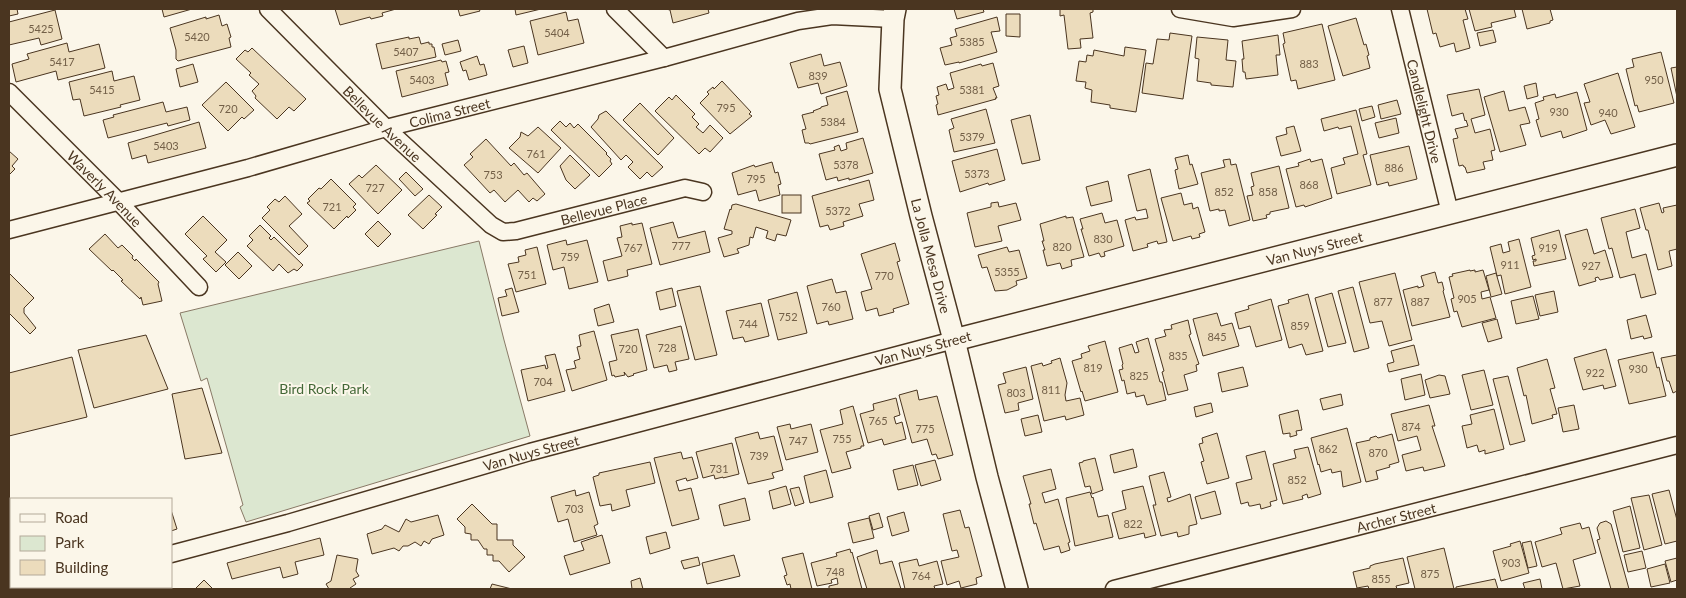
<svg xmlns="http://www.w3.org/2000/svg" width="1686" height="598" font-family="Lato,sans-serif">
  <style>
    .green { fill: #dce7d0; stroke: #887966 }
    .building { fill: #ecdcbc; stroke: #4a3520 }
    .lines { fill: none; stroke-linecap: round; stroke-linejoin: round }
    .minor-casing { stroke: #4a3520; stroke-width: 19 }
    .tertiary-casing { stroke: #4a3520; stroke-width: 24 }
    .minor { stroke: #fbf6e9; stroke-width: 16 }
    .tertiary { stroke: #fbf6e9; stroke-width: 21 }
    .labels { text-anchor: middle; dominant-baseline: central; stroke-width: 4; stroke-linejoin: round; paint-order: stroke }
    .number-label { font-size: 11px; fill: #725f47 }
    .street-label { font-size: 14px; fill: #4a3520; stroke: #fbf6e9 }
    .park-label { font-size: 14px; fill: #436837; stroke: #fbf6e9 }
  </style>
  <rect width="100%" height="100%" fill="#fbf6e9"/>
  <!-- green -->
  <polygon class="green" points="479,241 504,340 530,436 246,522 240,507 243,505 207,378 201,381 180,313"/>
  <!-- building -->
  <g class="building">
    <polygon points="9,9 17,9 18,14 9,16"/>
    <polygon points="162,9 192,9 164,17"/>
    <polygon points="335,9 396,9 382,13 383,16 371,19 370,17 340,25"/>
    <polygon points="458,9 479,9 480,11 460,16"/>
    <polygon points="515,9 541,9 516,15"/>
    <polygon points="666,9 708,9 709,13 673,23 670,10"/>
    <polygon points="954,9 983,9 984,12 957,19"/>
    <polygon points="1060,9 1093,9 1093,12 1090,13 1093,38 1080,39 1081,48 1068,49 1064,15 1060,16"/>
    <polygon points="1427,9 1465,9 1468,19 1463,20 1470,48 1456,52 1454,43 1440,47 1436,33 1433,34"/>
    <polygon points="1469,9 1514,9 1516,17 1491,23 1492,27 1475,31"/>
    <polygon points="1522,9 1550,9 1553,20 1550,21 1550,23 1527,29"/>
    <polygon points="55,10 62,39 41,45 39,38 9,45 9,22"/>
    <polygon points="566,12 568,21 578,19 584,43 538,55 530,21"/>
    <polygon points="1006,14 1020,14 1020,37 1006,36"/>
    <polygon points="219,15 222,26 227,24 231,37 229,38 231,47 178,61 176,59 176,50 170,28 206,17 206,19"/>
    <polygon points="997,17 1000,31 991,32 997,52 959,63 959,62 945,65 940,48 952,45 950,38 957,36 955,29"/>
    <polygon points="1356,18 1364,45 1366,44 1369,55 1367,56 1370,68 1343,76 1328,26"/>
    <polygon points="1322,24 1335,80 1298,89 1296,80 1291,81 1283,44 1285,43 1283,33"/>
    <polygon points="1493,30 1496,42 1480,46 1477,33"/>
    <polygon points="1170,33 1192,36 1183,99 1142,93 1146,63 1153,64 1157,39 1169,40"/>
    <polygon points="1278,35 1280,55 1276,55 1278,75 1246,79 1245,72 1243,72 1242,59 1244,59 1242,41"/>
    <polygon points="409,37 409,39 419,37 421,44 429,42 429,44 432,44 432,47 434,47 436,57 382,69 376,44"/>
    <polygon points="1197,37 1228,40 1226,60 1236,61 1233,87 1211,85 1211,83 1197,81 1199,59 1195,58"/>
    <polygon points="458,40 461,51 445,55 442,44"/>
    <polygon points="67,43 69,52 99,44 105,68 58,80 56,71 16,82 12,64 29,59 27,54"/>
    <polygon points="524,46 528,63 513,67 508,50"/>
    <polygon points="1125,47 1146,50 1136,112 1110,108 1110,105 1091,102 1092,90 1085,88 1086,82 1076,81 1079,61 1086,62 1087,55 1093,56 1094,50 1124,56"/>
    <polygon points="252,48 306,99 294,111 289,107 277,119 255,98 256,96 252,91 259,84 249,75 251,73 236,59 245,50 248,52"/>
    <polygon points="1661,52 1674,103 1639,112 1637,105 1635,106 1626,69 1634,67 1632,59"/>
    <polygon points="821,54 824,66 840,62 847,86 821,94 818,83 798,88 790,63"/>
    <polygon points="477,56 480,65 484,64 487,75 469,80 466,70 463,71 460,62"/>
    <polygon points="441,60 442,62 446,61 449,72 445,73 448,85 402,97 396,71"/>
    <polygon points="993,63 999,86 993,88 997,98 995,98 996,99 938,115 936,105 938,104 936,96 939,95 937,87 946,84 948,90 954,88 950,73 981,64 982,66"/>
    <polygon points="193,64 198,82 180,87 176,69"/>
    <polygon points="1677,67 1677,97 1671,68"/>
    <polygon points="112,71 114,81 134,76 140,100 120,105 121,107 84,116 80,99 73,100 69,82"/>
    <polygon points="1618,73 1635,127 1611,134 1605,120 1591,125 1584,103 1590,102 1584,84"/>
    <polygon points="722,81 751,112 749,114 752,116 730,134 700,103 709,94 707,92 713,87 714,89"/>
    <polygon points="226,82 254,110 244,119 242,117 228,131 202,105"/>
    <polygon points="1536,83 1538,96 1527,99 1524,86"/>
    <polygon points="1479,89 1485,115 1471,119 1475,133 1490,129 1495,150 1491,151 1493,160 1483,162 1485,169 1467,173 1465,167 1464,167 1463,165 1459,166 1453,139 1458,138 1455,129 1468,126 1466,120 1465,121 1463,113 1452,116 1447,95"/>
    <polygon points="847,91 858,132 810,144 809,143 805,143 802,130 806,129 802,115 814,112 813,111 821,108 821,107 828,105 826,97"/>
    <polygon points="1504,91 1509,111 1525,107 1530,123 1520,125 1526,145 1500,152 1484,97"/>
    <polygon points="1577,92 1587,130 1563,138 1561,131 1541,137 1536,120 1539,119 1535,103 1544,100 1543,97 1555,94 1556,98"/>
    <polygon points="676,95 695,114 692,117 699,124 696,127 703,133 710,125 723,138 710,152 705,148 699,154 655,111 669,97 672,100"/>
    <polygon points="1397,100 1401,114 1381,119 1378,105"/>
    <polygon points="163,102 166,112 187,107 190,120 168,126 167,123 108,138 103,120 114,117 113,115"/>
    <polygon points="640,103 674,138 658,155 623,120"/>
    <polygon points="1372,106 1375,117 1362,121 1359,109"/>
    <polygon points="986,109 995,143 954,152 949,130 954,128 951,119"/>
    <polygon points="1356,110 1367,154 1363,155 1371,185 1337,194 1331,168 1345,164 1343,158 1358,154 1351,126 1339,129 1338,127 1324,131 1321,119"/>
    <polygon points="606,111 663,167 652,177 647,172 640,179 628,167 633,162 626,155 621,160 591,127 598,119 599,115"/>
    <polygon points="1030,115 1040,160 1022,164 1011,120"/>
    <polygon points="1396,118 1399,133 1379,138 1375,123"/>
    <polygon points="560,121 566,127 570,123 574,128 578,124 607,153 606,154 611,159 610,161 612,164 599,177 551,130"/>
    <polygon points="199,122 206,148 148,163 146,155 132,159 128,143"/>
    <polygon points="1294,126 1301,151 1281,156 1276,137 1287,134 1286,128"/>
    <polygon points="538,127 561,148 538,173 509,148 520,137 521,132 528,136"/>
    <polygon points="863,138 873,173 849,180 849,178 838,181 837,177 826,180 819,154 835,150 834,147 839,145 841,151 847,149 846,143"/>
    <polygon points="486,139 511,166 514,163 524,175 527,173 545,194 537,201 533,198 529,202 518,190 505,202 494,190 490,193 464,165 473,157 470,154"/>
    <polygon points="1409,146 1417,179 1389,186 1388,182 1377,185 1370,155"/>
    <polygon points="997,149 1005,180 989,185 988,183 960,192 952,161"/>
    <polygon points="9,151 18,159 12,166 15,169 9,175"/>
    <polygon points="570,155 590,175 575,189 566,180 560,166"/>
    <polygon points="1188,155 1190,165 1192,164 1198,184 1179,189 1175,170 1178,169 1175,158"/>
    <polygon points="1230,159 1231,165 1236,164 1250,220 1229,226 1225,210 1219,211 1219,209 1210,211 1201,173 1225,167 1223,160"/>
    <polygon points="1310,159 1311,162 1322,159 1332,198 1305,207 1304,205 1296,207 1286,169 1299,166 1298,163"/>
    <polygon points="772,162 775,173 778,172 781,184 778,185 780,195 759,201 756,190 738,195 732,173 754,165 755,167"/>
    <polygon points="376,165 402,190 378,214 349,184 359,175 362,178"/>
    <polygon points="1279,166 1289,208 1270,212 1270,214 1266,215 1267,218 1253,221 1247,196 1253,195 1251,187 1254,186 1251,173"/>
    <polygon points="1150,169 1167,242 1158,244 1157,241 1147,244 1148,247 1133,251 1125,220 1135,217 1136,220 1148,218 1146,209 1137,211 1128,175"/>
    <polygon points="406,172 423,189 415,196 399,179"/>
    <polygon points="331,179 356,204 353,207 356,210 348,218 347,216 334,229 307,203 310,201 308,199 319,188 321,189"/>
    <polygon points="869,180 874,200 859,204 863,216 843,222 844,226 830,230 828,225 820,227 812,196"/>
    <polygon points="1108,181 1112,201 1091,206 1086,187"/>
    <polygon points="1181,193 1184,205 1192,203 1193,209 1198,207 1205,232 1199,234 1200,237 1192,239 1191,236 1173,241 1161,198"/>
    <polygon points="429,195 442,207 435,214 437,215 423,229 408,215"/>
    <rect x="782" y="195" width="19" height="18"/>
    <polygon points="285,196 302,214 289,226 308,246 299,255 262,218 270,210 267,207 275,199 279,202"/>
    <polygon points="998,202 999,207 1016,203 1021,220 998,226 1002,241 975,247 967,213 991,207 991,203"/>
    <polygon points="1659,203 1662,213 1664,212 1663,208 1677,205 1677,249 1669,251 1672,266 1658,270 1648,230 1646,230 1640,208"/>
    <polygon points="736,204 791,220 786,236 777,234 775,241 766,238 768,231 756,227 753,238 750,237 749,245 737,249 739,253 724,257 718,238 732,234 732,231 724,229 730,209 731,210 732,205"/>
    <polygon points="1635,209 1640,228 1626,232 1632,258 1646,254 1656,294 1641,298 1635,274 1620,278 1612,248 1609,249 1601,218"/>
    <polygon points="1102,213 1105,223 1117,220 1124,246 1104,252 1105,256 1101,257 1099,253 1089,256 1081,229 1083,229 1080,219"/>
    <polygon points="203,216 227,240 215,252 226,262 216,272 203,259 207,256 185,234"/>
    <polygon points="1066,216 1066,218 1073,217 1084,257 1071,260 1072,266 1062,269 1060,263 1047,266 1043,250 1045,250 1042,241 1044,241 1040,224"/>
    <polygon points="378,221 391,234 378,247 365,234"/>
    <polygon points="673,222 678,238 705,231 710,252 660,265 650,228"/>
    <polygon points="632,223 632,225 642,223 652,264 627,270 628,276 608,281 603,261 622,256 617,238 622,237 620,226"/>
    <polygon points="260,225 271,236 269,238 271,240 274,237 303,265 297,271 294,269 288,273 279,264 273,271 247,246 253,240 249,236"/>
    <polygon points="1587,229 1594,254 1605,250 1613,277 1600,280 1598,277 1595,278 1596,281 1579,286 1565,235"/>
    <polygon points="1559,230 1566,259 1534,266 1533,261 1536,261 1536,259 1533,260 1532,256 1535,255 1531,238"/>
    <polygon points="105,234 118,248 122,245 133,256 132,258 135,261 136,259 159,282 158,284 162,301 143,305 141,297 140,299 121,281 123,280 113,270 112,271 89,249"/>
    <polygon points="1519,239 1531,287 1505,294 1501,275 1497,276 1490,247 1501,244 1503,253 1510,251 1508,242"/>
    <polygon points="566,240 567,245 587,240 598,282 569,289 564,267 553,270 547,245"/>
    <polygon points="895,243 900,261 897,262 909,304 893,309 894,312 879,316 877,308 866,311 861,292 872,289 861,254"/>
    <polygon points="537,247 546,284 516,292 508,264 519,262 518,257 526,255 525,250"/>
    <polygon points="1007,247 1009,252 1019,250 1027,278 1016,281 1017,285 1007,290 995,291 987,267 982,268 978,255"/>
    <polygon points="238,252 252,266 239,279 225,265"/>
    <polygon points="1470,270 1470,271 1475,270 1475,272 1483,270 1489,290 1481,292 1482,299 1490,297 1496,318 1462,327 1457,311 1454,312 1451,299 1454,298 1449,277 1453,276 1452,274"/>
    <polygon points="1435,272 1438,283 1442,282 1444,290 1443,291 1450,317 1412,326 1403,290 1418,286 1418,288 1424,286 1421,276"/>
    <polygon points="9,273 34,298 24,308 24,313 36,328 30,334 9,313"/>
    <polygon points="1395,273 1412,340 1389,346 1382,321 1370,323 1359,282"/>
    <polygon points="1496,273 1502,294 1491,297 1486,276"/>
    <polygon points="832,279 836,293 846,291 853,319 829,325 828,321 817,324 807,286"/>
    <polygon points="700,286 717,355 695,360 677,291"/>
    <polygon points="1353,287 1369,348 1354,352 1338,291"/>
    <polygon points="512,288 519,312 502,316 498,298 507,296 505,290"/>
    <polygon points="672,288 676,306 660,310 656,292"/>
    <polygon points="1554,291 1558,312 1540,316 1535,295"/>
    <polygon points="797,292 807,333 778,340 768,300"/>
    <polygon points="1332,293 1346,343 1328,347 1315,298"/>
    <polygon points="1308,294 1323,351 1306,355 1302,344 1289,348 1278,306 1289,303 1288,300"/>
    <polygon points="1533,296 1539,319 1516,324 1511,301"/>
    <polygon points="1271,299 1282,340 1256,347 1250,326 1239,329 1235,313 1249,309 1248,306"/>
    <polygon points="761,303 769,336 745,342 743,337 733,339 726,311"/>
    <polygon points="609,304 614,322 598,326 594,309"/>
    <polygon points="1217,313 1221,326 1232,323 1239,346 1203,356 1193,319"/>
    <polygon points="1646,315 1652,337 1644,339 1643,336 1631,339 1627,320"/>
    <polygon points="1497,319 1502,338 1488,342 1482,323"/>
    <polygon points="1188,320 1191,334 1189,335 1199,364 1196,365 1197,371 1184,375 1188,390 1168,395 1162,372 1164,371 1155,339 1166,336 1164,330 1172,329 1171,325"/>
    <polygon points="681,326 689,359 675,362 677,370 669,372 667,365 654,368 646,335"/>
    <polygon points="638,329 647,370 633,374 634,375 628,377 624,372 625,375 615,377 614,375 612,376 609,362 617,360 611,335"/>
    <polygon points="594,331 607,380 572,391 566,370 576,368 574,361 580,359 577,347 581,346 579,335"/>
    <polygon points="146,335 168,389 94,408 78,350"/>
    <polygon points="1148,338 1160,382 1162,382 1166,400 1147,405 1144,395 1136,397 1135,392 1127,394 1124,380 1122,381 1119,370 1123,369 1122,365 1123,364 1119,348 1132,344 1135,353 1139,352 1136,342"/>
    <polygon points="1105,341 1118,392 1085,401 1082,391 1081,392 1072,361 1082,358 1081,354 1090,351 1088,346"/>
    <polygon points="1414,345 1419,365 1389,372 1387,364 1394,362 1391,351"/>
    <polygon points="1606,349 1616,386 1604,389 1603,385 1583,390 1574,358"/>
    <polygon points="1653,352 1657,368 1659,367 1666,396 1629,404 1618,360"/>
    <polygon points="555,354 565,391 528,401 521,370 545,365 546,369 548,368 545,356"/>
    <polygon points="1677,355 1677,391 1673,393 1669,381 1667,381 1661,358"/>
    <polygon points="72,357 87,417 9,436 9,373"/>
    <polygon points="1060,358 1067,383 1065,395 1066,401 1080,398 1084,415 1066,420 1065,416 1044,421 1031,366 1042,363 1043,366 1052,363 1051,361"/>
    <polygon points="1547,359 1555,388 1550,389 1557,414 1552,415 1553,418 1532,424 1526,395 1524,396 1517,368"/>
    <polygon points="1026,367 1033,399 1018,403 1019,410 1005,413 998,385 1006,383 1003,373"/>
    <polygon points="1243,367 1248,386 1222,392 1218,373"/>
    <polygon points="1484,370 1493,405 1471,410 1462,375"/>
    <polygon points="1421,374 1425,395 1405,400 1401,379"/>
    <polygon points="1439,375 1445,376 1450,394 1430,398 1425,380"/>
    <polygon points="1508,376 1525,441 1510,445 1493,379"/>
    <polygon points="202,388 222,453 185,459 172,394"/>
    <polygon points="917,390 919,400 937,396 953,455 938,459 936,454 932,455 927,439 912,443 899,395"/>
    <polygon points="1341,394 1343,405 1323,410 1320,399"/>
    <polygon points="896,398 900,415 894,417 896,424 902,422 906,439 884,445 882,439 868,443 860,414 874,410 873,404"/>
    <polygon points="1211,403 1213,412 1196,417 1194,407"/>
    <polygon points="1429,405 1435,426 1432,426 1445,466 1424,471 1423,467 1406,471 1402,455 1421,450 1417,436 1398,441 1391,414"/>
    <polygon points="1574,405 1579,429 1563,432 1558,408"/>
    <polygon points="853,406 864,446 861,446 861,448 846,452 851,468 832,473 820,430 843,424 840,410"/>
    <polygon points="1494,409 1504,449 1485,454 1485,450 1479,452 1477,445 1467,448 1462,426 1472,424 1470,415"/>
    <polygon points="1298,410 1302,430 1296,431 1297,435 1290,437 1290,433 1283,434 1279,415"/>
    <polygon points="1038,415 1042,432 1025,436 1021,419"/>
    <polygon points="790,424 791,429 811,424 818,452 786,460 777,427"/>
    <polygon points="1347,428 1361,482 1343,487 1341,471 1332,473 1331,469 1321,472 1319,464 1318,465 1311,438"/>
    <polygon points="758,432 760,439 774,436 783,470 772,473 774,478 748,484 735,438"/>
    <polygon points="1217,433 1229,478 1207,484 1201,462 1204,461 1199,444 1203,443 1202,438"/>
    <polygon points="1392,434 1399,462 1389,465 1390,467 1376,471 1378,479 1366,482 1356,443 1370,440 1370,438 1376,436 1378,438"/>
    <polygon points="732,443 739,474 723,478 723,477 715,479 714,475 703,478 696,452"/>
    <polygon points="1308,447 1321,494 1308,498 1307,494 1302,496 1303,499 1283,504 1273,464 1296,458 1294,450"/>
    <polygon points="1133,449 1137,467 1114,473 1110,455"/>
    <polygon points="1265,451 1277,500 1270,502 1271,506 1261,509 1260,504 1251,506 1249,506 1248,502 1241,504 1236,483 1252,479 1246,456"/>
    <polygon points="681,452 683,459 692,457 698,478 687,481 686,478 676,481 679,491 691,488 699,519 672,526 654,458"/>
    <polygon points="1095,458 1103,490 1092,494 1090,486 1085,487 1079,463 1083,462 1083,461"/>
    <polygon points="935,460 941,480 921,486 915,465"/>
    <polygon points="650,462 655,483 626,490 630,506 612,511 611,504 600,506 593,477 599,475 599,473"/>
    <polygon points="913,465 918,485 898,490 893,470"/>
    <polygon points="1051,469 1056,489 1042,493 1045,503 1058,499 1070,542 1068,543 1070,550 1061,553 1059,546 1044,550 1036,523 1034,524 1029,504 1031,504 1023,476"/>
    <polygon points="826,470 833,497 810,503 804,476"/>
    <polygon points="1164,472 1171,497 1167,498 1168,502 1190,494 1197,524 1189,526 1189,534 1178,537 1177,532 1161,536 1153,505 1156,505 1149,476"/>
    <polygon points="786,486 791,504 773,509 769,491"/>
    <polygon points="1143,486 1156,535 1145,538 1144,533 1119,539 1112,513 1126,509 1122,491"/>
    <polygon points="799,487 804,503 795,506 790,489"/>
    <polygon points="575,490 576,496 589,492 598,524 594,526 597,535 574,542 568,519 558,522 551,497"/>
    <polygon points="1669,490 1677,520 1677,541 1665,544 1652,494"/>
    <polygon points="1215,491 1221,514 1201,519 1195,497"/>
    <polygon points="1090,492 1092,498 1093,497 1098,517 1108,515 1113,537 1075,546 1066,498"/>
    <polygon points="1649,495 1662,545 1644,550 1631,498"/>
    <polygon points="745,498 750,520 724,526 719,505"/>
    <polygon points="472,504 492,524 497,524 497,540 513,540 513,545 525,557 509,572 499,561 493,561 493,555 487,555 487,549 484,549 478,540 471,540 471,534 465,533 465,527 457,519"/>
    <polygon points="1630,506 1640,548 1623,552 1613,511"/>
    <polygon points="171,510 177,529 171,531"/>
    <polygon points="960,510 965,528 969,527 982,576 976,578 977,584 961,588 959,581 947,585 941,561 959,557 957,550 952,551 943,514"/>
    <polygon points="904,512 909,531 892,536 887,517"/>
    <polygon points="879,513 883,527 873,530 869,516"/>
    <polygon points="438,515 444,535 432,539 429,544 424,541 421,546 415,542 408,546 403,546 399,551 394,548 372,554 367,534 382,529 385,525 399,532 406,519 411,522"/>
    <polygon points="869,518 874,538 853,543 848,523"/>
    <polygon points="1606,521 1611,524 1629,589 1611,589 1597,540 1600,539 1597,528 1600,523"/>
    <polygon points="1580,523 1582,529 1589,527 1596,553 1573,560 1580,586 1563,589 1556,563 1542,567 1535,542 1562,534 1560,528"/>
    <polygon points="666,532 670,548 650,554 646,537"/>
    <polygon points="602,535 610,563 570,575 564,556 584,550 581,542"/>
    <polygon points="320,538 324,555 295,562 298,574 283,578 280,567 232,579 227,563"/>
    <polygon points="1520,541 1529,573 1501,581 1493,551 1511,546 1510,544"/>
    <polygon points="1531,541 1537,566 1528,568 1522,543"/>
    <polygon points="1444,548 1454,589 1415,589 1407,557"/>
    <polygon points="11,549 11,573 9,565 9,550"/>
    <polygon points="850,549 851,553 852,552 862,589 829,589 829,586 838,584 837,578 831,580 832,583 817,586 811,563 837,556 836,553"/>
    <polygon points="877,550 880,564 892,561 901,589 867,589 857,557"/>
    <polygon points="1642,551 1646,568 1628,572 1624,555"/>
    <polygon points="803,553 812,589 791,589 790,584 787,585 784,576 787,575 782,558"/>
    <polygon points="337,555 358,559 356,571 359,576 353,579 356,584 350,588 351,589 329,589 326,584 331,581"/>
    <polygon points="734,555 740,576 707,584 702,563"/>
    <polygon points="698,557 700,565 684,569 681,561"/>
    <polygon points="1403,558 1409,583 1396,586 1397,589 1369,589 1368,586 1357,588 1353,572 1370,568 1370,566 1375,564"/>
    <polygon points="1677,558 1677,580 1671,582 1665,561"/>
    <polygon points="917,559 919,566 937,561 943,584 934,586 935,589 905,589 899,563"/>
    <polygon points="1665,564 1670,583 1651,587 1647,569"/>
    <polygon points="640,578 643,589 632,589 631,581"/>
    <polygon points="1495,579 1498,589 1456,589 1456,587"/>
    <polygon points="1540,579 1542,589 1525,589 1523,583"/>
    <polygon points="204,580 213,589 195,589"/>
    <polygon points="492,584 512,589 490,589"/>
    <polygon points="133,587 165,587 166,589 123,589"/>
  </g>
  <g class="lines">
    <defs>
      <g id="minor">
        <path id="s1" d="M268,9L386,128L491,225L503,232L516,231L685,188L703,192"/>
        <polyline points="615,9 664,58"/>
        <polyline points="1180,9 1233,18 1292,9"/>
        <path id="s2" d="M1400,9L1450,213"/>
        <path id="s3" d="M9,92L119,202L199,287"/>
        <path id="s4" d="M9,230L248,168L386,128L664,58L798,21L832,16L893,19"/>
        <path id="s5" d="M171,554L288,523L530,452L954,340"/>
        <polyline points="38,589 47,587"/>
        <path id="s6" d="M1114,589L1677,445"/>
      </g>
      <g id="tertiary">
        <path id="s7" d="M895,9L893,19L890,89L921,216L954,340L987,477L1017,589"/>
        <path id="s8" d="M954,340L1677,155"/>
      </g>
    </defs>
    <!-- minor casing -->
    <use href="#minor" class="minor-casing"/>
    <!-- tertiary casing -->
    <use href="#tertiary" class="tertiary-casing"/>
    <!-- minor -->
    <use href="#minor" class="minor"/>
    <!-- tertiary -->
    <use href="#tertiary" class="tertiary"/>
  </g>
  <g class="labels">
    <!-- number labels -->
    <g class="number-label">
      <text x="41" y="28">5425</text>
      <text x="557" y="32">5404</text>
      <text x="197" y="36">5420</text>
      <text x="972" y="41">5385</text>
      <text x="406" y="51">5407</text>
      <text x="62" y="61">5417</text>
      <text x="1309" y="63">883</text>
      <text x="818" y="75">839</text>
      <text x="422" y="79">5403</text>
      <text x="1654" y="79">950</text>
      <text x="102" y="89">5415</text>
      <text x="972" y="89">5381</text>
      <text x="726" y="107">795</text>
      <text x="228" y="108">720</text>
      <text x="1559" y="111">930</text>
      <text x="1608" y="112">940</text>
      <text x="833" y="121">5384</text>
      <text x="972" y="136">5379</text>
      <text x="166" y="145">5403</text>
      <text x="536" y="153">761</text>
      <text x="846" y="164">5378</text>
      <text x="1394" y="167">886</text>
      <text x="977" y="173">5373</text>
      <text x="493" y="174">753</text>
      <text x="756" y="178">795</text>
      <text x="1309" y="184">868</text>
      <text x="375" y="187">727</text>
      <text x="1224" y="191">852</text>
      <text x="1268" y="191">858</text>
      <text x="332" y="206">721</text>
      <text x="838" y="210">5372</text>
      <text x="1103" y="238">830</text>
      <text x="681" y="245">777</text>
      <text x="1062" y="246">820</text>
      <text x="633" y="247">767</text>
      <text x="1548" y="247">919</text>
      <text x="570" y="256">759</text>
      <text x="1510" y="264">911</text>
      <text x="1591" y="265">927</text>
      <text x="1007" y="271">5355</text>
      <text x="527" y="274">751</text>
      <text x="884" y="275">770</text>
      <text x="1467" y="298">905</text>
      <text x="1383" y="301">877</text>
      <text x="1420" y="301">887</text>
      <text x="831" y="306">760</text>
      <text x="788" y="316">752</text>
      <text x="748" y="323">744</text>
      <text x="1300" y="325">859</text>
      <text x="1217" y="336">845</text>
      <text x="667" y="347">728</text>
      <text x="628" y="348">720</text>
      <text x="1178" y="355">835</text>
      <text x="1093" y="367">819</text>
      <text x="1638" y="368">930</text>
      <text x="1595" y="372">922</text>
      <text x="1139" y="375">825</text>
      <text x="543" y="381">704</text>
      <text x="1051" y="389">811</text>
      <text x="1016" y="392">803</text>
      <text x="878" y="420">765</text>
      <text x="1411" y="426">874</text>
      <text x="925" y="428">775</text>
      <text x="842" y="438">755</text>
      <text x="798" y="440">747</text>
      <text x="1328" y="448">862</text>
      <text x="1378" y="452">870</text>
      <text x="759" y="455">739</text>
      <text x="719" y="468">731</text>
      <text x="1297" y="479">852</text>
      <text x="574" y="508">703</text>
      <text x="1133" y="523">822</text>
      <text x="1511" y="562">903</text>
      <text x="835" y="571">748</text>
      <text x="1430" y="573">875</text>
      <text x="921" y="575">764</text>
      <text x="1381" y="578">855</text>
    </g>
    <!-- street labels -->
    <g class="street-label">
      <text stroke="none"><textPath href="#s2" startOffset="105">Candlelight Drive</textPath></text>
      <text stroke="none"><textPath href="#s4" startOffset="456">Colima Street</textPath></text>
      <text stroke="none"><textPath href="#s1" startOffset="162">Bellevue Avenue</textPath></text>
      <text stroke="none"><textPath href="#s3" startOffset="136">Waverly Avenue</textPath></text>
      <text stroke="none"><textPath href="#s1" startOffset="428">Bellevue Place</textPath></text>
      <text stroke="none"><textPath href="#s8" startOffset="372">Van Nuys Street</textPath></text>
      <text stroke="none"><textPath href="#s7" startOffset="252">La Jolla Mesa Drive</textPath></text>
      <text transform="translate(923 348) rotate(-15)">Van Nuys Street</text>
      <text stroke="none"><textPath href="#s5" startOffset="374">Van Nuys Street</textPath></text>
      <text stroke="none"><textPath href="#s6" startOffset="291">Archer Street</textPath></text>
    </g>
    <!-- park labels -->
    <g class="park-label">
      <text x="324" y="388">Bird Rock Park</text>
    </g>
  </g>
  <!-- border -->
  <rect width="1686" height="598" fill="none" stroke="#4a3520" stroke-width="20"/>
  <!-- legend -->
  <rect x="10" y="498" width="162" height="90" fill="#fbf6e9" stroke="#b4a999"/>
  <rect x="20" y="514" width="25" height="8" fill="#fbf6e9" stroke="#b4a999"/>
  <text x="55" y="523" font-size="15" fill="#4a3520">Road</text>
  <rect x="20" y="536" width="25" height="15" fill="#dce7d0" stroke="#b4a999"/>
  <text x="55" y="548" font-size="15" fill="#4a3520">Park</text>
  <rect x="20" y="560" width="25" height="15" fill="#ecdcbc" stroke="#b4a999"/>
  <text x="55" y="573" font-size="15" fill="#4a3520">Building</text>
</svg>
